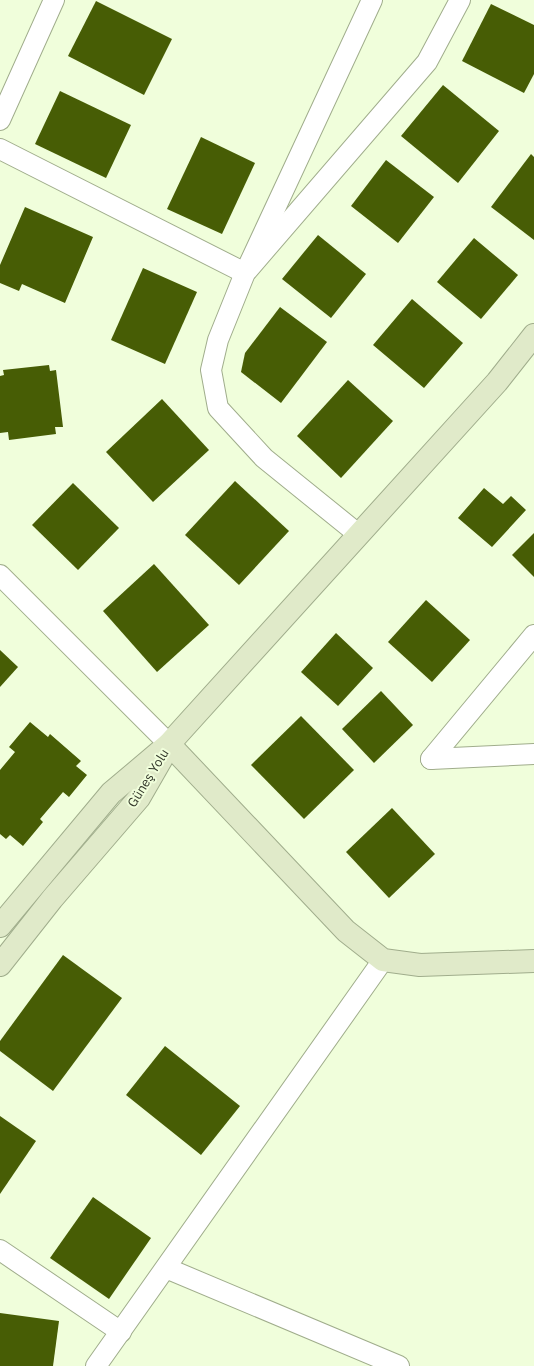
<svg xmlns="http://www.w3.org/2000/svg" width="534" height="1366" font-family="'IBM Plex Sans',sans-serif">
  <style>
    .building { fill: #475d05 }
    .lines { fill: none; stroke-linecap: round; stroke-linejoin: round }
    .street-casing { stroke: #a0ad8c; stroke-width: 22 }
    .secondary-casing { stroke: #a0ad8c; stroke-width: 24 }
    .street { stroke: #fff; stroke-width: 20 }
    .secondary { stroke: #e0eac9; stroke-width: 22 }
    .labels { text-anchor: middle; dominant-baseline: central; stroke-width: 4; stroke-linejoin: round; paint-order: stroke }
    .street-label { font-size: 13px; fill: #33382b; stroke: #f0fedb }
  </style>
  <rect width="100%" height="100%" fill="#f0fedb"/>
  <!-- building -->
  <g class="building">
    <polygon points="96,1 172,39 144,95 68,56"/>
    <polygon points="491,4 534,25 534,74 524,93 462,61"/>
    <polygon points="443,85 499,131 458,183 401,136"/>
    <polygon points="60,91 131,125 106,178 35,144"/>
    <polygon points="201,137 255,163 222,234 167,209"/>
    <polygon points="531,154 534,157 534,240 491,207"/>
    <polygon points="386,160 434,197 398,243 351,206"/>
    <polygon points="25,207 93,237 65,303 22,284 19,291 0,283 0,265"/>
    <polygon points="318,235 366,274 331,318 282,279"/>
    <polygon points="474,238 518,275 481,319 437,282"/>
    <polygon points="143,268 197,292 165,364 111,340"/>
    <polygon points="412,299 463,343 424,388 373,345"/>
    <polygon points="280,307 327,342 281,403 241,372 245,353"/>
    <polygon points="49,365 50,371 56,370 63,427 55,427 56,434 9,440 8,432 0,433 0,376 4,375 3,370"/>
    <polygon points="348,380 393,421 341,478 297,436"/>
    <polygon points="162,399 209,450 153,502 106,452"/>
    <polygon points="235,481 289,531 239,585 185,535"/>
    <polygon points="73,483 119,528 78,570 32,525"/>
    <polygon points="484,488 503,504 511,496 526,510 492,547 458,518"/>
    <polygon points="534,533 534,577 512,555"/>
    <polygon points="154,564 209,625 157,672 103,611"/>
    <polygon points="426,600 470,640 432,682 388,642"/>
    <polygon points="336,633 373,668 338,706 301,672"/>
    <polygon points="0,650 18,667 0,687"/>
    <polygon points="381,691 413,725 374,763 342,729"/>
    <polygon points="301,716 354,770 304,819 251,765"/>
    <polygon points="30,722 48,737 50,734 81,761 76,766 87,775 69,797 63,792 40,819 43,822 23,846 10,835 6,839 0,834 0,770 15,752 9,747"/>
    <polygon points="392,808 435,854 389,898 346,852"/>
    <polygon points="63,955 122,998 53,1091 0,1051 0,1041"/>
    <polygon points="165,1046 240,1106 201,1155 126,1095"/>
    <polygon points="0,1116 36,1141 0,1194"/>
    <polygon points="93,1197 151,1238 109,1299 50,1258"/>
    <polygon points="0,1313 59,1321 53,1366 0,1366"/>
  </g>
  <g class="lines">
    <defs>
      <g id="street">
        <polyline points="0,120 54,0"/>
        <polyline points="0,149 245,273 372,0"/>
        <polyline points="358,534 264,458 218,408 211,370 218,340 245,273 427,62 460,0"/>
        <polyline points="0,575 169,744"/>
        <polyline points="431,759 534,635"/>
        <polyline points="431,759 534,754"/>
        <polyline points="0,1250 121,1332"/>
        <polyline points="166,1268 399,1366"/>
        <polyline points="96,1366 383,960"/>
      </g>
      <g id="secondary">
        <polyline points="169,744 346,931 383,960 420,965 534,961"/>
        <polyline points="0,926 111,793 169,744 497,382 534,335"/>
        <polyline points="0,965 52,899 139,798 162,758"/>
      </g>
    </defs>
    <!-- street casing -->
    <use href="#street" class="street-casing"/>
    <!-- secondary casing -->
    <use href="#secondary" class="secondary-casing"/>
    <!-- street -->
    <use href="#street" class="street"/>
    <!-- secondary -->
    <use href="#secondary" class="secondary"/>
  </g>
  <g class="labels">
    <!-- street labels -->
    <g class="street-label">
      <text transform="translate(148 778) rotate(-58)">Güneş Yolu</text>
    </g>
  </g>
</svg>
